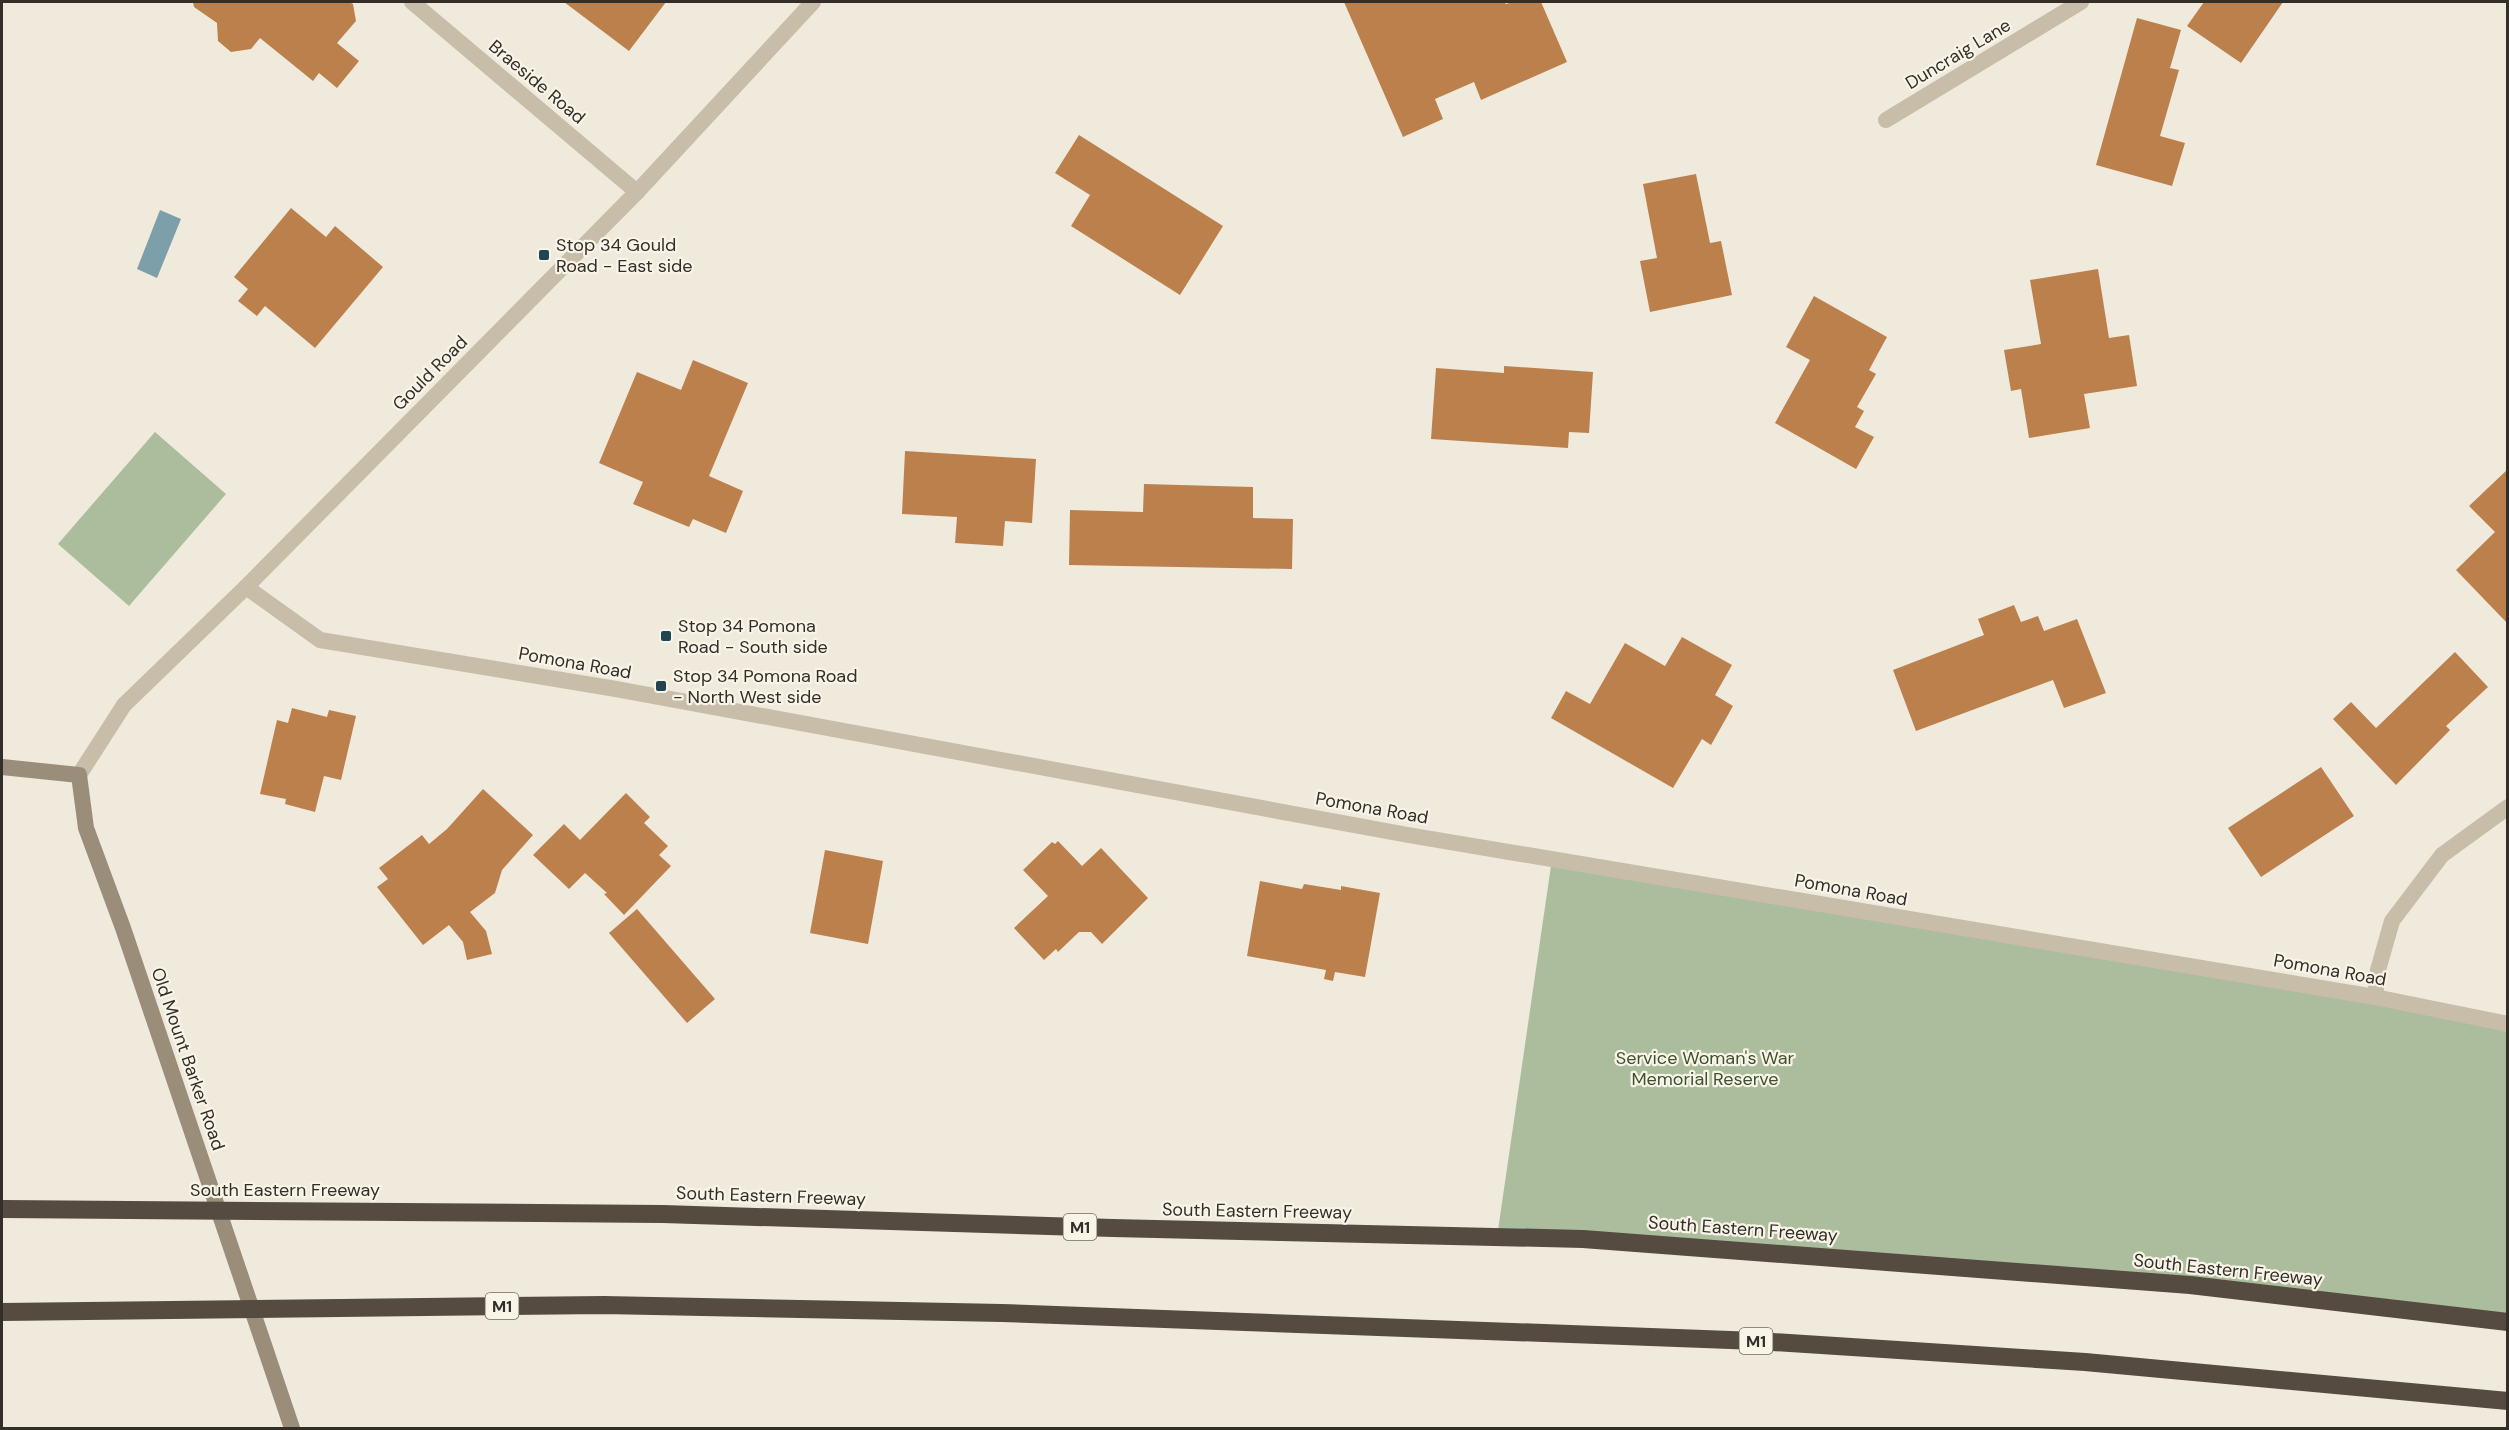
<svg xmlns="http://www.w3.org/2000/svg" width="2509" height="1430" font-family="'DM Sans',sans-serif">
  <style>
    .green { fill: #acbd9d }
    .water { fill: #7d9faa }
    .building { fill: #bc804d }
    .lines { fill: none; stroke-linecap: round; stroke-linejoin: round }
    .minor { stroke: #c7bda9; stroke-width: 16 }
    .secondary { stroke: #9a8d7a; stroke-width: 16 }
    .motorway { stroke: #554b40; stroke-width: 18 }
    .poi-dot { fill: #214552; stroke: #f8f4e8; stroke-width: 2 }
    .labels { text-anchor: middle; dominant-baseline: central; stroke-width: 4.5; stroke-linejoin: round; paint-order: stroke }
    .shield { fill: #f8f4e8; stroke: #6f6962; stroke-width: 1.5 }
    .shield-label { font-size: 16px; font-weight: bold; fill: #342e28 }
    .street-label { font-size: 18px; fill: #342e28; stroke: #f8f4e8 }
    .poi-label { font-size: 18px; fill: #342e28; stroke: #f8f4e8; text-anchor: start }
    .park-label { font-size: 18px; fill: #3c512e; stroke: #f8f4e8 }
  </style>
  <rect width="100%" height="100%" fill="#f0eadc"/>
  <!-- green -->
  <g class="green">
    <polygon points="155,432 226,494 129,606 58,544"/>
    <polygon points="1552,859 2507,1028 2507,1322 2190,1285 1497,1237"/>
  </g>
  <!-- water -->
  <polygon class="water" points="160,210 181,219 157,278 137,269"/>
  <!-- building -->
  <g class="building">
    <polygon points="193,2 349,2 353,4 356,21 337,43 359,61 337,88 319,73 313,81 260,38 251,49 231,52 218,41 217,23 194,7"/>
    <polygon points="564,2 666,2 629,51"/>
    <polygon points="1344,2 1504,2 1506,4 1512,2 1541,2 1567,62 1481,100 1474,82 1435,99 1443,119 1403,137"/>
    <polygon points="2204,2 2283,2 2241,63 2187,26"/>
    <polygon points="2137,18 2181,30 2170,68 2179,70 2160,136 2185,143 2172,186 2096,165"/>
    <polygon points="1079,135 1223,226 1180,295 1071,226 1090,195 1055,173"/>
    <polygon points="1696,174 1710,243 1721,241 1732,295 1650,312 1640,261 1657,258 1643,184"/>
    <polygon points="291,208 326,237 335,226 383,267 315,348 265,306 257,316 238,301 248,289 234,277"/>
    <polygon points="2098,269 2109,338 2129,335 2137,386 2084,394 2090,428 2029,438 2021,389 2011,391 2004,350 2041,344 2030,280"/>
    <polygon points="1814,296 1887,337 1869,370 1876,374 1857,407 1864,411 1855,427 1874,437 1856,469 1775,423 1810,360 1786,347"/>
    <polygon points="693,360 748,383 709,476 743,491 726,533 693,519 689,527 633,504 643,482 599,463 637,372 681,390"/>
    <polygon points="1504,366 1593,372 1589,433 1569,432 1568,448 1431,439 1436,368 1504,373"/>
    <polygon points="905,451 1036,459 1032,523 1005,521 1003,546 955,543 957,517 902,514"/>
    <polygon points="2508,469 2508,624 2456,570 2495,532 2469,506"/>
    <polygon points="1144,484 1253,487 1253,518 1293,519 1292,569 1069,565 1070,510 1143,512"/>
    <polygon points="2014,605 2021,622 2038,616 2044,631 2077,619 2106,693 2064,708 2053,680 1916,731 1893,670 1984,635 1978,619"/>
    <polygon points="1682,637 1732,665 1715,695 1733,706 1711,745 1702,739 1673,788 1551,718 1566,691 1590,704 1625,643 1665,666"/>
    <polygon points="2455,652 2488,687 2446,726 2450,730 2396,785 2333,719 2351,702 2376,728"/>
    <polygon points="292,708 327,717 329,710 356,716 341,780 324,776 315,812 285,804 286,799 260,794 277,720 288,723"/>
    <polygon points="2321,767 2354,816 2261,877 2228,828"/>
    <polygon points="483,789 533,835 502,870 495,893 470,912 486,931 492,954 467,960 463,942 449,925 423,945 377,887 388,879 379,868 422,835 429,844 447,829"/>
    <polygon points="626,793 650,817 644,823 668,846 659,855 671,866 624,915 604,894 607,893 585,873 569,889 533,855 564,824 580,840"/>
    <polygon points="1058,841 1082,866 1101,848 1148,898 1102,944 1091,932 1079,932 1058,952 1056,949 1044,960 1014,928 1048,896 1023,870 1052,842 1055,844"/>
    <polygon points="825,850 883,861 868,944 810,933"/>
    <polygon points="1260,881 1302,889 1304,884 1341,890 1341,886 1380,893 1365,977 1335,972 1333,981 1324,979 1326,970 1247,956"/>
    <polygon points="637,909 715,999 687,1023 609,933"/>
  </g>
  <g class="lines">
    <!-- minor -->
    <g class="minor">
      <polyline points="412,2 637,192"/>
      <polyline points="1886,120 2081,2"/>
      <polyline points="246,587 320,640 616,689 1408,835 2375,997 2508,1024"/>
      <polyline points="79,775 124,705 246,587 637,192 813,2"/>
      <polyline points="2375,997 2378,970 2392,921 2442,855 2508,807"/>
    </g>
    <!-- secondary -->
    <polyline class="secondary" points="2,767 79,775 86,828 123,928 292,1428"/>
    <!-- motorway -->
    <g class="motorway">
      <polyline points="2,1209 663,1214 1113,1228 1583,1239 2190,1285 2508,1322"/>
      <polyline points="2,1312 604,1305 1002,1313 1757,1341 2085,1362 2508,1401"/>
    </g>
  </g>
  <!-- markers -->
  <g class="poi-dot">
    <rect x="538" y="249" width="12" height="12" rx="3"/>
    <rect x="660" y="630" width="12" height="12" rx="3"/>
    <rect x="655" y="680" width="12" height="12" rx="3"/>
  </g>
  <g class="labels">
    <!-- shield labels -->
    <g class="shield">
      <rect x="1063.5" y="1214" width="33" height="26" rx="4.5"/>
      <rect x="485.5" y="1293" width="33" height="26" rx="4.5"/>
      <rect x="1739.5" y="1328" width="33" height="26" rx="4.5"/>
    </g>
    <g class="shield-label">
      <text x="1080" y="1227">M1</text>
      <text x="502" y="1306">M1</text>
      <text x="1756" y="1341">M1</text>
    </g>
    <!-- street labels -->
    <g class="street-label">
      <text transform="translate(1958 54) rotate(-31)">Duncraig Lane</text>
      <text transform="translate(537 82) rotate(40)">Braeside Road</text>
      <text transform="translate(430 373) rotate(-45)">Gould Road</text>
      <text transform="translate(575 663) rotate(10)">Pomona Road</text>
      <text transform="translate(1372 808) rotate(10)">Pomona Road</text>
      <text transform="translate(1851 890) rotate(10)">Pomona Road</text>
      <text transform="translate(2330 970) rotate(10)">Pomona Road</text>
      <text transform="translate(188 1059) rotate(71)">Old Mount Barker Road</text>
      <text x="285" y="1190">South Eastern Freeway</text>
      <text transform="translate(771 1196) rotate(2)">South Eastern Freeway</text>
      <text transform="translate(1257 1211) rotate(1)">South Eastern Freeway</text>
      <text transform="translate(1743 1229) rotate(4)">South Eastern Freeway</text>
      <text transform="translate(2228 1270) rotate(6)">South Eastern Freeway</text>
    </g>
    <!-- poi labels -->
    <g class="poi-label">
      <text x="556" y="245">Stop 34 Gould<tspan x="556" dy="21">Road - East side</tspan></text>
      <text x="678" y="626">Stop 34 Pomona<tspan x="678" dy="21">Road - South side</tspan></text>
      <text x="673" y="676">Stop 34 Pomona Road<tspan x="673" dy="21">- North West side</tspan></text>
    </g>
    <!-- park labels -->
    <g class="park-label">
      <text x="1705" y="1058">Service Woman's War<tspan x="1705" dy="21">Memorial Reserve</tspan></text>
    </g>
  </g>
  <!-- border -->
  <rect width="2509" height="1430" fill="none" stroke="#342e28" stroke-width="6"/>
</svg>
